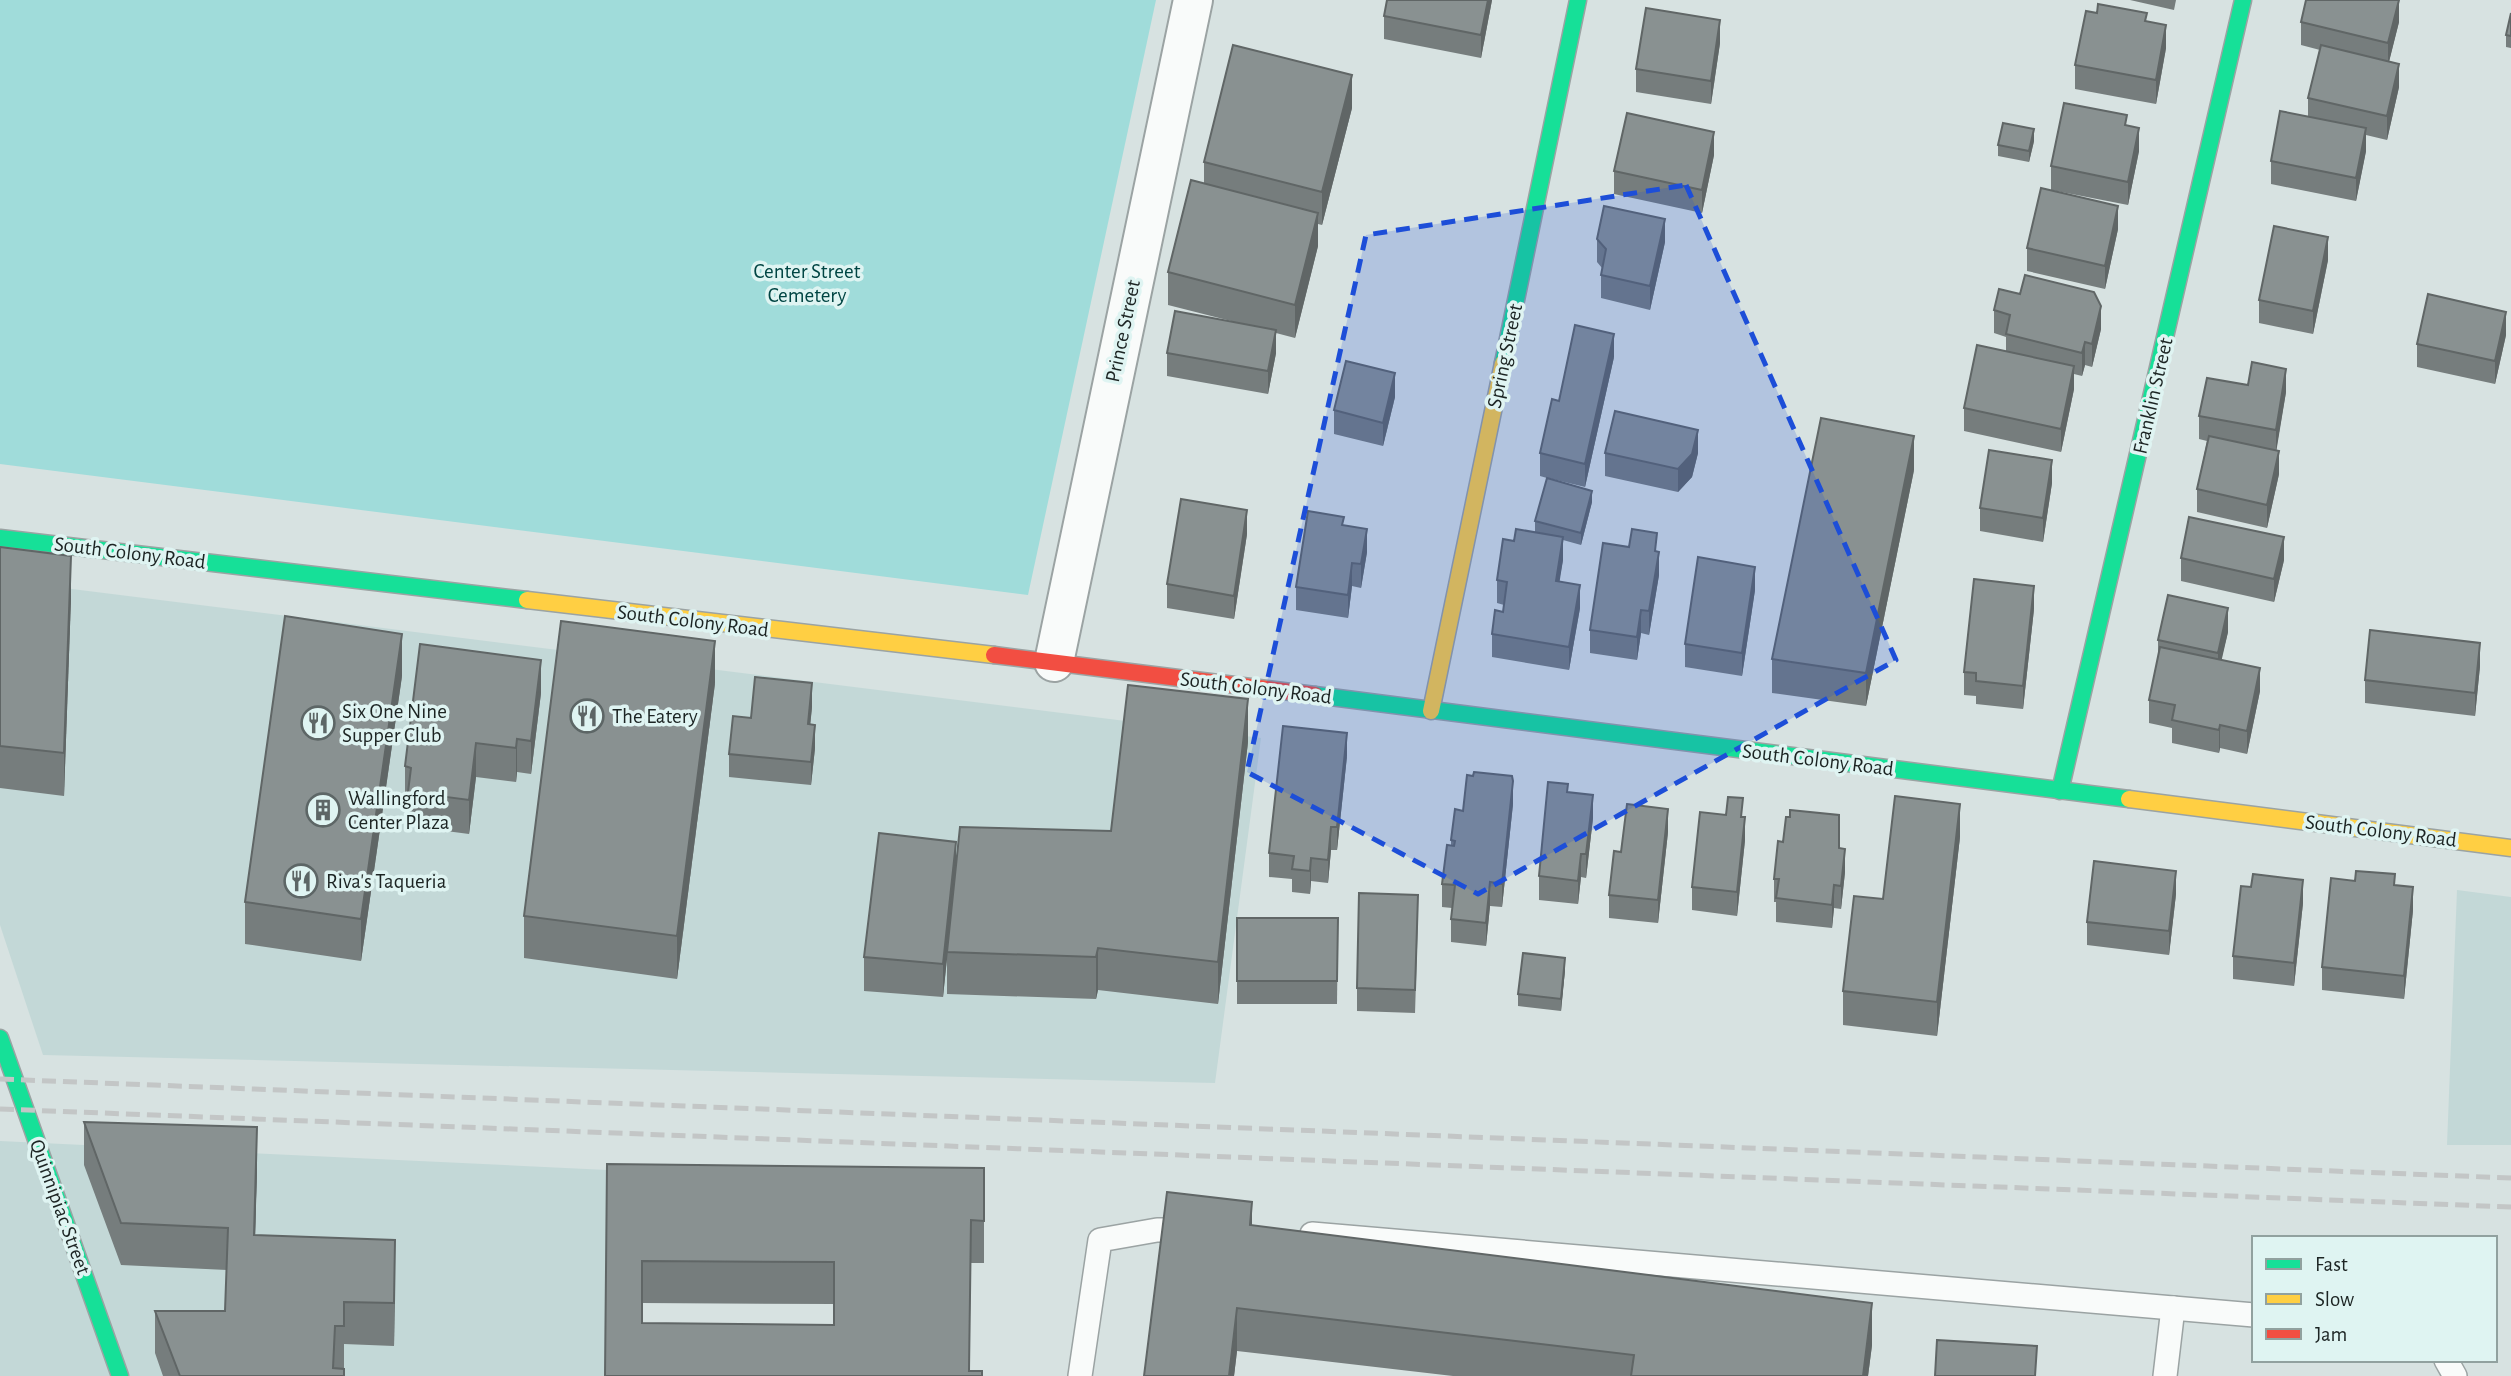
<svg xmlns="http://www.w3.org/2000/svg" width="2511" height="1376" font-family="'Alegreya Sans',sans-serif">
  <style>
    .built { fill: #c3d8d7 }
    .green { fill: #a0dcda }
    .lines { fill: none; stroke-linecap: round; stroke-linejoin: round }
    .lane-casing { stroke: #9ba3a3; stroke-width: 26 }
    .street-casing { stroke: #9ba3a3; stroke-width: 42 }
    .fast-casing { stroke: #9ba3a3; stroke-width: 19 }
    .slow-casing { stroke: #9ba3a3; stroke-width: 19 }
    .jam-casing { stroke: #9ba3a3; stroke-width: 19 }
    .lane { stroke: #f9fbfa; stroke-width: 23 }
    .street { stroke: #f9fbfa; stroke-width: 38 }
    .fast { stroke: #16e098; stroke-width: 16 }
    .slow { stroke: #ffcf43; stroke-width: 16 }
    .jam { stroke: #f24e42; stroke-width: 16 }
    .rail { stroke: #c3c6c6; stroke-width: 5; stroke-dasharray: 14 7; stroke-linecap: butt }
    .wall { fill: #767d7d; fill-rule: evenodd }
    .shaded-wall { fill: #606666 }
    .building { fill: #899191; stroke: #606666; stroke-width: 2; fill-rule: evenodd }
    .marked { fill: #1d4ed8; fill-opacity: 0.2; stroke: #1d4ed8; stroke-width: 5; stroke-dasharray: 14 9; stroke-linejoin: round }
    .labels { text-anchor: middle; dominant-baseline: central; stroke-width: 7; stroke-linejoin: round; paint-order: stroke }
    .park-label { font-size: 21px; fill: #004543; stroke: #dff4f2 }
    .street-label { font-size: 21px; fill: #1c2423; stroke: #dff4f2 }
    .poi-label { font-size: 21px; fill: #1c2423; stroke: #dff4f2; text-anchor: start }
  </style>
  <rect width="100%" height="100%" fill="#d7e2e1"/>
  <!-- built -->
  <g class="built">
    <polygon points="0,580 1261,738 1215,1083 43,1055 0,925"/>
    <polygon points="2457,890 2511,897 2511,1145 2447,1145"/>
    <polygon points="0,1141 607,1170 605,1376 0,1376"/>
  </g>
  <!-- green -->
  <polygon class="green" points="0,0 1156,0 1028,595 0,464"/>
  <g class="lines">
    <defs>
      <g id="lane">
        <polyline points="1312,1234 2254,1315"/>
        <polyline points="2446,1360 2455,1376"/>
        <polyline points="1080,1376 1100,1240 1157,1230 1194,1230"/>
        <polyline points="2165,1376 2173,1308"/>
      </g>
      <polyline id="street" points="1054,662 1193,0"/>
      <g id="fast">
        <polyline points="1503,363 1578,0"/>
        <polyline points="0,538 527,600"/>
        <polyline points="1315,695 2129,799"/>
        <polyline points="2060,791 2243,0"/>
        <polyline points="0,1038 120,1376"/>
      </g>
      <g id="slow">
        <polyline points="527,600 994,655"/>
        <polyline points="1431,711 1503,363"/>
        <polyline points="2129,799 2511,848"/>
      </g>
      <polyline id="jam" points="994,655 1315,695"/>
    </defs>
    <!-- lane casing -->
    <use href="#lane" class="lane-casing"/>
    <!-- street casing -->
    <use href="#street" class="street-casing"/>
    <!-- fast casing -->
    <use href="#fast" class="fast-casing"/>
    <!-- slow casing -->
    <use href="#slow" class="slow-casing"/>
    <!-- jam casing -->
    <use href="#jam" class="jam-casing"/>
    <!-- lane -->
    <use href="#lane" class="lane"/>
    <!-- street -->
    <use href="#street" class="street"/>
    <!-- fast -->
    <use href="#fast" class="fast"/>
    <!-- slow -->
    <use href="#slow" class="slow"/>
    <!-- jam -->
    <use href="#jam" class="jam"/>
    <!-- rail -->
    <g class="rail">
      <polyline points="0,1079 2511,1178"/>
      <polyline points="0,1109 2511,1207"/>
    </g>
  </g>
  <!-- wall -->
  <g class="wall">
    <polygon points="1492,0 1481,58 1384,39 1384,16"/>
    <polygon points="2130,0 2176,0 2174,10"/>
    <polygon points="2097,13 2147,21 2166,48 2156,104 2075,89 2075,65"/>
    <polygon points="2511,13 2511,48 2506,47 2506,35"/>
    <polygon points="2301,22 2399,22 2389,61 2399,87 2387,140 2366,135 2366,151 2356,201 2271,184 2271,161 2308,117 2308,98 2320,50 2301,45"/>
    <polygon points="1720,43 1711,104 1636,92 1636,69"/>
    <polygon points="1352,108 1322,225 1318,224 1318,246 1295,338 1276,333 1276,353 1268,394 1167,376 1167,353 1231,321 1168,305 1168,272 1204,183 1204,162"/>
    <polygon points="2127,125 2139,151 2128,205 2051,190 2051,166"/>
    <polygon points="2034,141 2029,162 1998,156 1998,145"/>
    <polygon points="1714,155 1702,213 1614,194 1614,171"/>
    <polygon points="2118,229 2105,289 2027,271 2027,248"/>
    <polygon points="1597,239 1665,242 1650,310 1601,298 1601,275 1602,268 1597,262"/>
    <polygon points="2328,260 2313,334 2259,323 2259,300"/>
    <polygon points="1994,310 2101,329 2092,367 2085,365 2082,376 2074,374 2074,389 2061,452 1964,431 1964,408 2006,351 2006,337 1994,333"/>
    <polygon points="2506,335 2495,384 2417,367 2417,344"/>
    <polygon points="1614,357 1585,487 1548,478 1592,502 1581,545 1563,540 1563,560 1559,581 1580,608 1569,670 1492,657 1492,634 1503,612 1504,605 1497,603 1497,580 1514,541 1535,532 1535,521 1547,478 1540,476 1540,453 1559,401"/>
    <polygon points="2286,392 2276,450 2279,474 2267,528 2197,512 2197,489 2207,441 2199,439 2199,416"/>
    <polygon points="1395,397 1383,446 1334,434 1334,410"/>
    <polygon points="1605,453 1698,453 1692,477 1678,492 1605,476"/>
    <polygon points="1914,470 1866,706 1772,693 1772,659"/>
    <polygon points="2052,483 2043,542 1980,531 1980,508"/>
    <polygon points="1344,525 1367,552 1361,588 1352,586 1348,618 1296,610 1296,587"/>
    <polygon points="1247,534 1234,619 1167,608 1167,584"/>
    <polygon points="0,547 71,598 64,796 0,788"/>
    <polygon points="1657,552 1659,575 1649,635 1641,633 1637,660 1590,653 1590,630"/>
    <polygon points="2181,558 2284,560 2274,602 2181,581"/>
    <polygon points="1755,590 1742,676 1685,667 1685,644"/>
    <polygon points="2034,609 2023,709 1976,704 1976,696 1964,695 1964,672"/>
    <polygon points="2228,632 2221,660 2260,691 2247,754 2220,748 2219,753 2172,743 2172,728 2149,723 2149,700 2158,656 2158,640"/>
    <polygon points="2480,666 2475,716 2365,703 2365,680"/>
    <polygon points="402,676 361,961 245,944 245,902"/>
    <polygon points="715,683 677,979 524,958 524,916"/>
    <polygon points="541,693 531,774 517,772 516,782 476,777 469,834 408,826 408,801 405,800 405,766"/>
    <polygon points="812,707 810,725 815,748 811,785 729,777 729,754 751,718"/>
    <polygon points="1248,742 1218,1004 1098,990 1096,999 947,994 947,956 943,997 864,991 864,957 956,869 1111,831"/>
    <polygon points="1347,756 1337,850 1331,850 1328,883 1311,881 1310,894 1292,892 1292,879 1269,877 1269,853"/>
    <polygon points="1568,792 1593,818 1586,878 1581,877 1578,904 1539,900 1539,876"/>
    <polygon points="1513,804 1502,907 1490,906 1486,946 1451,942 1451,919 1452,908 1442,907 1442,884 1451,845 1451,840 1463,811"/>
    <polygon points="1743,817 1745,840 1737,916 1692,910 1692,887"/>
    <polygon points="1668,832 1658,923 1609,918 1609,895 1621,852"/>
    <polygon points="1960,837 1937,1036 1843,1025 1843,991 1883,899"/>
    <polygon points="1839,848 1845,872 1841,909 1834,908 1832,928 1776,922 1776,902 1774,902 1774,879"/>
    <polygon points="2395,885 2413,910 2404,999 2322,990 2322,967"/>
    <polygon points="2251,887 2303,903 2294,986 2233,979 2233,956"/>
    <polygon points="2176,894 2169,955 2087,945 2087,922"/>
    <polygon points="1237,918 1338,918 1337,1004 1237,1004"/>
    <polygon points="1418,918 1415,1013 1357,1011 1357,988"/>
    <polygon points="1565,970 1561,1011 1518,1006 1518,994"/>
    <polygon points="84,1122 257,1170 255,1235 395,1282 394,1346 344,1344 344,1376 163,1376 155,1353 155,1311 225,1311 227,1270 121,1265 84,1165"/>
    <path d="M607,1164L984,1168V1263H971L969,1371L605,1376ZM642,1303L834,1304V1325L642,1323Z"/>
    <polygon points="1252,1225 1872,1345 1868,1376 1453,1376 1237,1351 1234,1376 1144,1376"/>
  </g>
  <!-- shaded-wall -->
  <g class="shaded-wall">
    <polygon points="1488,0 1492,0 1481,58 1481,35"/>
    <polygon points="2399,0 2399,22 2388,66 2388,43"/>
    <polygon points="1720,20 1720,43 1711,104 1711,81"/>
    <polygon points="2166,25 2166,48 2156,104 2156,80"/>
    <polygon points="2399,64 2399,87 2387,140 2387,116"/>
    <polygon points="1352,75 1352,108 1322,225 1322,192"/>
    <polygon points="2139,128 2139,151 2128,205 2128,182"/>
    <polygon points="2366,128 2366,151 2356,201 2356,178"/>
    <polygon points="2034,129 2034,141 2029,162 2029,151"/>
    <polygon points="1714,132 1714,155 1702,213 1702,190"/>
    <polygon points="2118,206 2118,229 2105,289 2105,266"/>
    <polygon points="1318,213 1318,246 1295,338 1295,305"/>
    <polygon points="1665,219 1665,242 1650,310 1650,286"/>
    <polygon points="2328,237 2328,260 2313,334 2313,311"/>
    <polygon points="2101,306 2101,329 2092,367 2092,344"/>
    <polygon points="2506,312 2506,335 2495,384 2495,361"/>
    <polygon points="1276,330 1276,353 1268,394 1268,371"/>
    <polygon points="1614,334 1614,357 1585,487 1585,464"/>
    <polygon points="2085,342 2085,365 2082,376 2082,353"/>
    <polygon points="2074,366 2074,389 2061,452 2061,429"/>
    <polygon points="2286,369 2286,392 2276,453 2276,430"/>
    <polygon points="1395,373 1395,397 1383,446 1383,423"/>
    <polygon points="1698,430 1698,453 1692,477 1678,492 1678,469"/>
    <polygon points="1914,436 1914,470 1866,706 1866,673"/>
    <polygon points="2279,451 2279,474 2267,528 2267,505"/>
    <polygon points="2052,460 2052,483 2043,542 2043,518"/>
    <polygon points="1592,491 1592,502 1581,545 1581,533"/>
    <polygon points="1247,510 1247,534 1234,619 1234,596"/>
    <polygon points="1367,529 1367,552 1361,588 1361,564"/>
    <polygon points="1563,537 1563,560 1556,604 1556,581"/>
    <polygon points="2284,537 2284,560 2274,602 2274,579"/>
    <polygon points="1659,552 1659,575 1649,635 1649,611"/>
    <polygon points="71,556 71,598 64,796 64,753"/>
    <polygon points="1352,563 1352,586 1348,618 1348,595"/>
    <polygon points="1755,567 1755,590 1742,676 1742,653"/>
    <polygon points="1580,585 1580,608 1569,670 1569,647"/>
    <polygon points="2034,586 2034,609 2023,709 2023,686"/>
    <polygon points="2228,608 2228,632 2218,676 2218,653"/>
    <polygon points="1641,610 1641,633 1637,660 1637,637"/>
    <polygon points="402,634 402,676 361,961 361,919"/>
    <polygon points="715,641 715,683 677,979 677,936"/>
    <polygon points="2480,643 2480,666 2475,716 2475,693"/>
    <polygon points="541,660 541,693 531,774 531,741"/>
    <polygon points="2260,668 2260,691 2247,754 2247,731"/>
    <polygon points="812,683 812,707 808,747 808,724"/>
    <polygon points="1248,699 1248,742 1218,1004 1218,962"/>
    <polygon points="815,725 815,748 811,785 811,762"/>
    <polygon points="2220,725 2220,748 2219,753 2219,730"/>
    <polygon points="1347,733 1347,756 1337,850 1337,827"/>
    <polygon points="517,739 517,772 516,782 516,748"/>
    <polygon points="476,743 476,777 469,834 469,800"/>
    <polygon points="1513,781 1513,804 1502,907 1502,884"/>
    <polygon points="1593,795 1593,818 1586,878 1586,854"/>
    <polygon points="1960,804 1960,837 1937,1036 1937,1002"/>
    <polygon points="1668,809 1668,832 1658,923 1658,900"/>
    <polygon points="1745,817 1745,840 1737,916 1737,892"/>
    <polygon points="1331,827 1331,850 1328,883 1328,860"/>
    <polygon points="956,842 956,875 943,997 943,964"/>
    <polygon points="1845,849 1845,872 1841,909 1841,886"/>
    <polygon points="1581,854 1581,877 1578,904 1578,881"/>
    <polygon points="1311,858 1311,881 1310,894 1310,871"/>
    <polygon points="2176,871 2176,894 2169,955 2169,931"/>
    <polygon points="2303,880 2303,903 2294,986 2294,963"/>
    <polygon points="1490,882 1490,906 1486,946 1486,923"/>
    <polygon points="1834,885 1834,908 1832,928 1832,905"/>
    <polygon points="2413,887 2413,910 2404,999 2404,976"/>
    <polygon points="1098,948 1098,990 1096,999 1096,957"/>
    <polygon points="1565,958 1565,970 1561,1011 1561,999"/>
    <polygon points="257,1127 257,1170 254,1277 254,1235"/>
    <polygon points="1252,1202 1252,1245 1250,1225"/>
    <polygon points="395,1240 395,1282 394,1346 394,1303"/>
    <polygon points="1872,1303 1872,1345 1868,1376 1863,1376"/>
    <polygon points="1237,1308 1237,1351 1234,1376 1229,1376"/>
  </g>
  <!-- building -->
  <g class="building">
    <polygon points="1387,0 1488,0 1481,35 1384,16"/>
    <polygon points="2306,0 2399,0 2388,43 2301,22"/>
    <polygon points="2098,4 2147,13 2145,21 2166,25 2156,80 2075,65 2086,11 2097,13"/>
    <polygon points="1646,8 1720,20 1711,81 1636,69"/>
    <polygon points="2511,13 2511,36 2506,35"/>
    <polygon points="1233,45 1352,75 1322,192 1204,162"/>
    <polygon points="2321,45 2399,64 2387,116 2308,98"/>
    <polygon points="2064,103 2127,115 2125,125 2139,128 2128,182 2051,166"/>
    <polygon points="2280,111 2366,128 2356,178 2271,161"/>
    <polygon points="1627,113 1714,132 1702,190 1614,171"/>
    <polygon points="2003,123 2034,129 2029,151 1998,145"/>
    <polygon points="1191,180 1318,213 1295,305 1168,272"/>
    <polygon points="2041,188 2118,206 2105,266 2027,248"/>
    <polygon points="1604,206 1665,219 1650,286 1601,275 1606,249 1597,239"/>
    <polygon points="2274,226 2328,237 2313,311 2259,300"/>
    <polygon points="2025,275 2094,292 2101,306 2092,344 2085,342 2082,353 2006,334 2010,315 1994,310 1999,289 2020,294"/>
    <polygon points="2428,294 2506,312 2495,361 2417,344"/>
    <polygon points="1175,311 1276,330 1268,371 1167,353"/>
    <polygon points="1575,325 1614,334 1585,464 1540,453 1552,399 1559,401"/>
    <polygon points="1977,345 2074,366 2061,429 1964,408"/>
    <polygon points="1346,361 1395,373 1383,423 1334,410"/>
    <polygon points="2252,362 2286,369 2276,430 2199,416 2207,378 2248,385"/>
    <polygon points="1615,411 1698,430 1692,454 1678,469 1605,453"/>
    <polygon points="1821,418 1914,436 1866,673 1772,659"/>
    <polygon points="2209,436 2279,451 2267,505 2197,489"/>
    <polygon points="1989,450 2052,460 2043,518 1980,508"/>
    <polygon points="1547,478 1592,491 1581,533 1535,521"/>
    <polygon points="1181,499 1247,510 1234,596 1167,584"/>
    <polygon points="1308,511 1344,517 1342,525 1367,529 1361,564 1352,563 1348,595 1296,587"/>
    <polygon points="2189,517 2284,537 2274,579 2181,558"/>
    <polygon points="1516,529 1563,537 1556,581 1580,585 1569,647 1492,634 1495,610 1503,612 1507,582 1497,580 1503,539 1514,541"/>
    <polygon points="1632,529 1657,533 1655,551 1659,552 1649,611 1641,610 1637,637 1590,630 1603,543 1629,547"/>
    <polygon points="0,547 71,556 64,753 0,746"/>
    <polygon points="1698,557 1755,567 1742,653 1685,644"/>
    <polygon points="1974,579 2034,586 2023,686 1976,681 1976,673 1964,672"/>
    <polygon points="2168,595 2228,608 2218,653 2158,640"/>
    <polygon points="285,616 402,634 361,919 245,902"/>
    <polygon points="561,621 715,641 677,936 524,916"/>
    <polygon points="2370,630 2480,643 2475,693 2365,680"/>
    <polygon points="420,644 541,660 531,741 517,739 516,748 476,743 469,800 408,792 411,768 405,766"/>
    <polygon points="2160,647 2260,668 2247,731 2220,725 2219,730 2172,720 2175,705 2149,700"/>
    <polygon points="755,677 812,683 808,724 815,725 811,762 729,754 733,716 751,718"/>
    <polygon points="1128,685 1248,699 1218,962 1098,948 1096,957 947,952 960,827 1111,831"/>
    <polygon points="1283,726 1347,733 1337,827 1331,827 1328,860 1311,858 1310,871 1292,869 1294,856 1269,853"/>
    <polygon points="1474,772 1512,776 1513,781 1502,884 1490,882 1486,923 1451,919 1455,885 1442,884 1447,845 1454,846 1455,841 1451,840 1455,809 1463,811 1467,775 1473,776"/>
    <polygon points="1548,782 1568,784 1567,792 1593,795 1586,854 1581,854 1578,881 1539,876"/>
    <polygon points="1895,796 1960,804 1937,1002 1843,991 1854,896 1883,899"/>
    <polygon points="1728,797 1743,798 1741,817 1745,817 1737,892 1692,887 1700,812 1726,815"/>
    <polygon points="1627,804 1668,809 1658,900 1609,895 1614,851 1621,852"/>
    <polygon points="1790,810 1839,815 1839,848 1845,849 1841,886 1834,885 1832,905 1776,898 1779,879 1774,879 1778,841 1783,842 1786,817 1790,817"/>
    <polygon points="879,833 956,842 943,964 864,957"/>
    <polygon points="2094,861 2176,871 2169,931 2087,922"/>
    <polygon points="2356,871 2395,874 2394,885 2413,887 2404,976 2322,967 2331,878 2355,881"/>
    <polygon points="2253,874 2303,880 2294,963 2233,956 2241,886 2251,887"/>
    <polygon points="1359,893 1418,895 1415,990 1357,988"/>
    <polygon points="1237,918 1338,918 1337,981 1237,981"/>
    <polygon points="1523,953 1565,958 1561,999 1518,994"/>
    <polygon points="84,1122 257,1127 254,1235 395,1240 394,1303 344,1302 344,1326 335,1326 333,1368 344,1369 344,1376 180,1376 155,1311 225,1311 228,1228 121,1223"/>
    <path d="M607,1164L984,1168V1221L971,1220L969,1371H982V1376H605ZM642,1261L834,1262V1325L642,1323Z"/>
    <polygon points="1167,1192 1252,1202 1250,1225 1872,1303 1863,1376 1631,1376 1634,1355 1237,1308 1229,1376 1144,1376"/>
    <polygon points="1937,1340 2037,1346 2035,1376 1935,1376"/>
  </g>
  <!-- marked area -->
  <path class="marked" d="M1686,185L1896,660L1478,894L1247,772L1366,235Z"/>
  <!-- icons -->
  <defs>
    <symbol id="restaurant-ring" viewBox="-11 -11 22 22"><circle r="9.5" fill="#dff4f2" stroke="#5d6666" stroke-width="1.5"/><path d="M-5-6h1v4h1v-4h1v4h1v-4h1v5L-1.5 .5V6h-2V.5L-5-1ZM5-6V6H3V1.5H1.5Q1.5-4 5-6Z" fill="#5d6666"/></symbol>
    <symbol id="building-ring" viewBox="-11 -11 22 22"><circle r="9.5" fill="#dff4f2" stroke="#5d6666" stroke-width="1.5"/><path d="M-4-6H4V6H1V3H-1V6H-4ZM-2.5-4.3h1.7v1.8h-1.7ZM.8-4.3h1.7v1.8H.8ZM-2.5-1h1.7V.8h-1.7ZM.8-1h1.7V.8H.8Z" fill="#5d6666"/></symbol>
  </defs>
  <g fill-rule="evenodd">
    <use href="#restaurant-ring" x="568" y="697" width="38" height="38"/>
    <use href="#restaurant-ring" x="299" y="704" width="38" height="38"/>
    <use href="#building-ring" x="304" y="791" width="38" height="38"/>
    <use href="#restaurant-ring" x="282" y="862" width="38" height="38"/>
  </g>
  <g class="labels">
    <!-- park labels -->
    <g class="park-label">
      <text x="807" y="271">Center Street<tspan x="807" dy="24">Cemetery</tspan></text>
    </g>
    <!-- street labels -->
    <g class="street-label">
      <text transform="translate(1123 331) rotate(-78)">Prince Street</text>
      <text transform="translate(1505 356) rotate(-78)">Spring Street</text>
      <text transform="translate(2153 396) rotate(-77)">Franklin Street</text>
      <text transform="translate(130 553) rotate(7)">South Colony Road</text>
      <text transform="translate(693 621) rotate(7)">South Colony Road</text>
      <text transform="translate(1256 688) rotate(7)">South Colony Road</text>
      <text transform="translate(1818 760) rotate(7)">South Colony Road</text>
      <text transform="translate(2381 831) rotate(7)">South Colony Road</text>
      <text transform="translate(60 1207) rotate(70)">Quinnipiac Street</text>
    </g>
    <!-- poi labels -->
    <g class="poi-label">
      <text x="342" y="711">Six One Nine<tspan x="342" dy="24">Supper Club</tspan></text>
      <text x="612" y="716">The Eatery</text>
      <text x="348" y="798">Wallingford<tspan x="348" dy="24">Center Plaza</tspan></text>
      <text x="326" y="881">Riva's Taqueria</text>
    </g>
  </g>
  <!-- legend -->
  <rect x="2252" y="1236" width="245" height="126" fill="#dff4f2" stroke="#91a19f" stroke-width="2"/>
  <rect x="2266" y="1259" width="35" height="10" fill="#16e098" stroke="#91a19f" stroke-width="2"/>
  <text x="2315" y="1271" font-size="21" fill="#1c2423">Fast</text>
  <rect x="2266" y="1294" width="35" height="10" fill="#ffcf43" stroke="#91a19f" stroke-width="2"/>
  <text x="2315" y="1306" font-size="21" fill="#1c2423">Slow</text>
  <rect x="2266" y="1329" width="35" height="10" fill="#f24e42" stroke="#91a19f" stroke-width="2"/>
  <text x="2315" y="1341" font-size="21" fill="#1c2423">Jam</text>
</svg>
